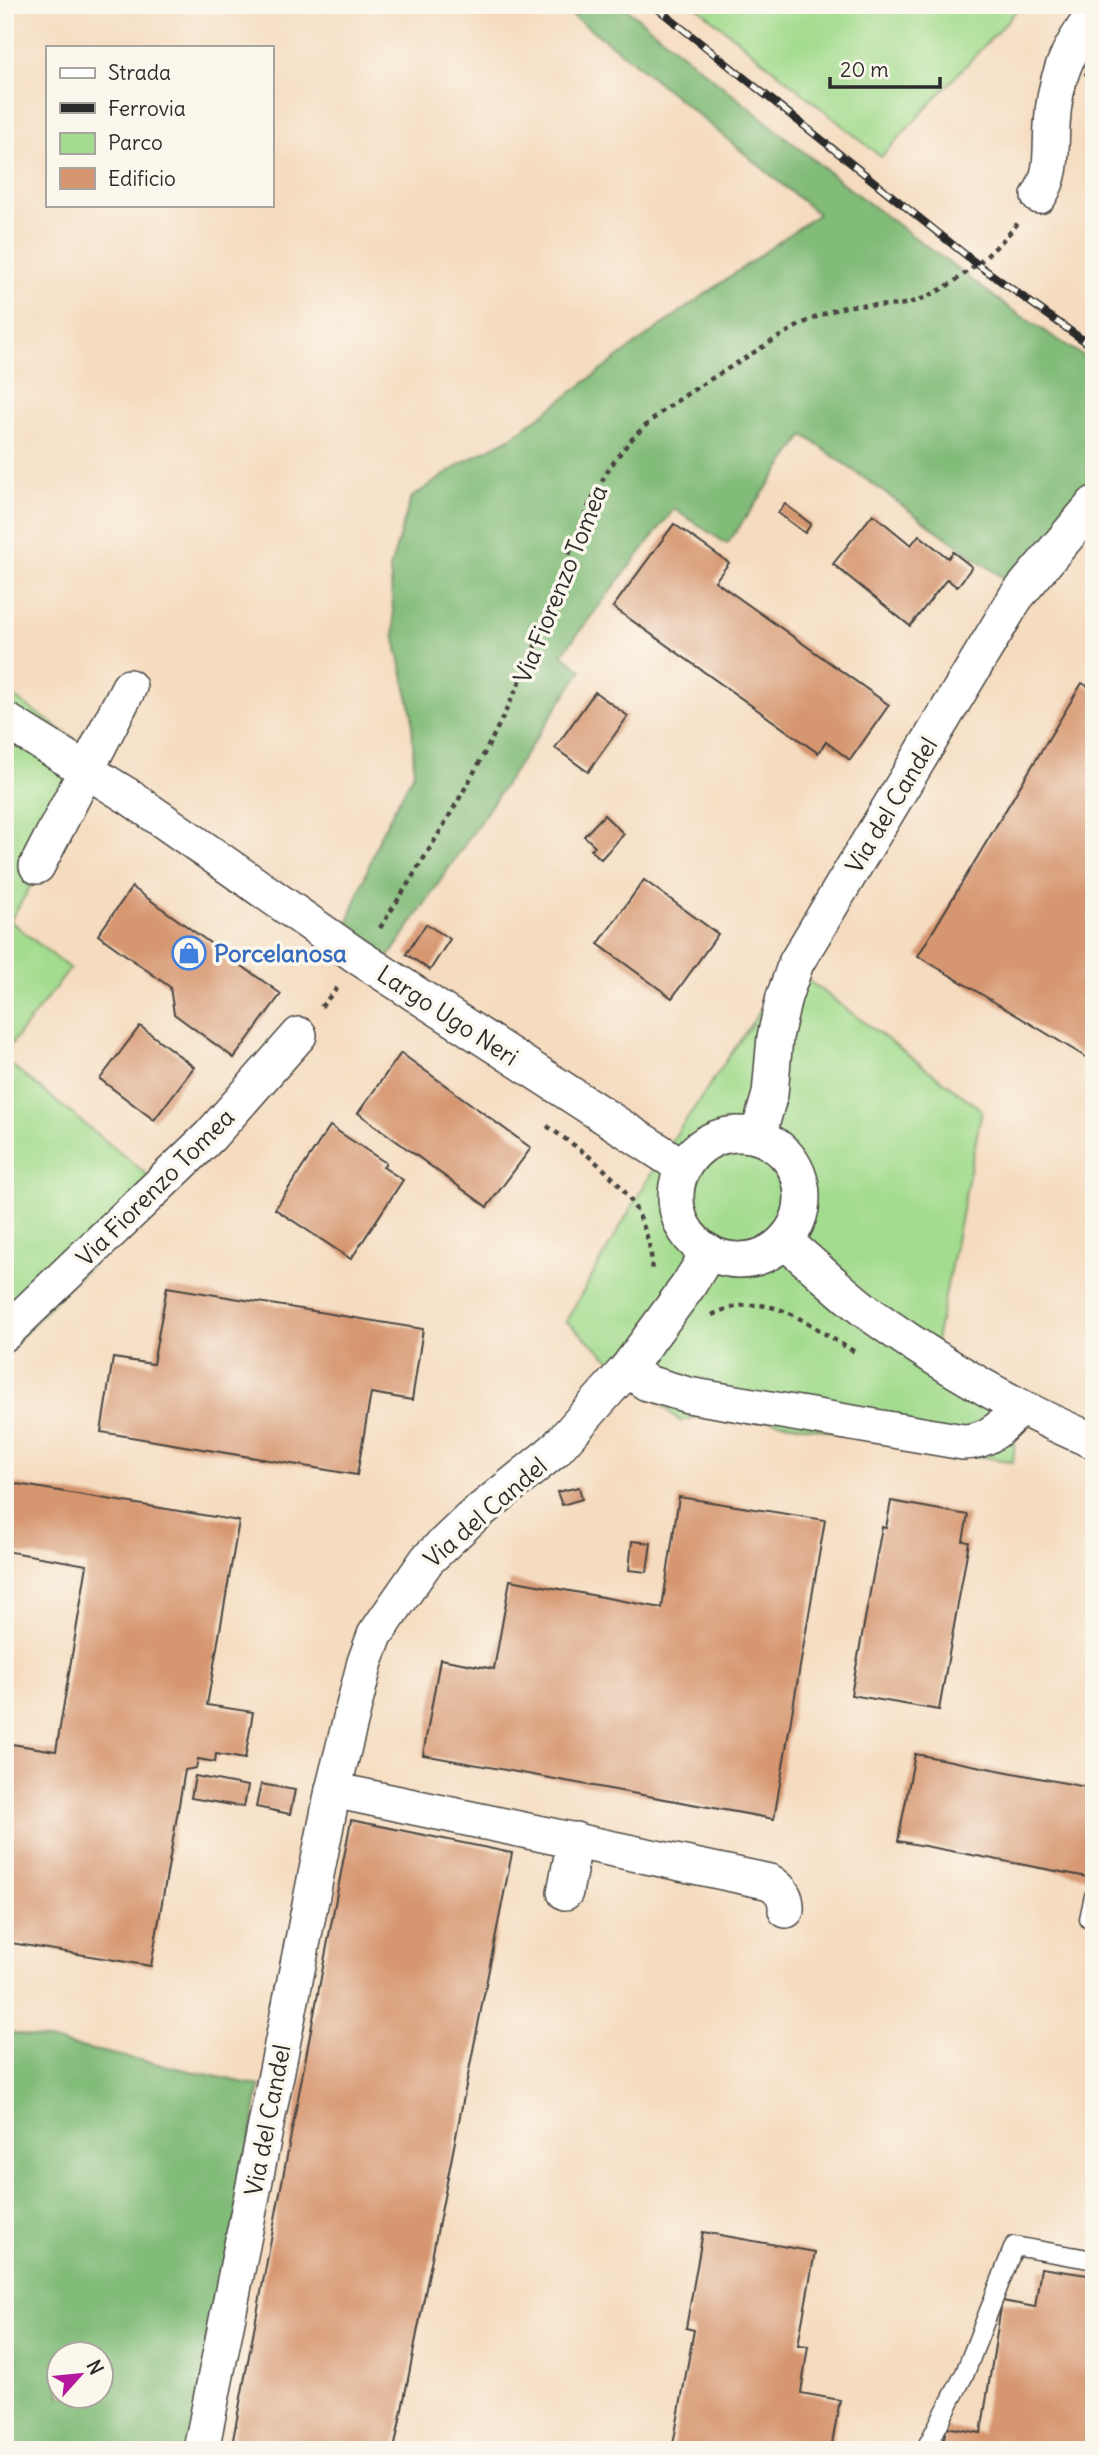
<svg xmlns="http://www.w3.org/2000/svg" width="1099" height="2455" font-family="Delius,sans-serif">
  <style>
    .green { fill: #a3dc8e; stroke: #67845c; stroke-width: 2 }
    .forest { fill: #82bc79; stroke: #567452; stroke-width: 2; fill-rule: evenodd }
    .building { fill: #d69670 }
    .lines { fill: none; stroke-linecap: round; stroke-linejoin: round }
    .lane-casing { stroke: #494541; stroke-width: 21 }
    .street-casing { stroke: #494541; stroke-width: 38 }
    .path { stroke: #494541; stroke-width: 4.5; stroke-dasharray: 5 5; stroke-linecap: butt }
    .lane { stroke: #fff; stroke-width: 18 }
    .street { stroke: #fff; stroke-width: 35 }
    .rail-casing { stroke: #2b2b2b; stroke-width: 8 }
    .rail { stroke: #fbf7ec; stroke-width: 5; stroke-dasharray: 16; stroke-linecap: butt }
    .labels { text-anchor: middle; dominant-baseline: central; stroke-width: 7; stroke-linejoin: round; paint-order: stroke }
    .street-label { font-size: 24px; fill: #2b2b2b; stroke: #fbf7ec }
    .shop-label { font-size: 24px; font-weight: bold; fill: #366cbe; stroke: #fbf7ec; text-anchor: start }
  </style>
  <rect width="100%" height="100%" fill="#fbf7ec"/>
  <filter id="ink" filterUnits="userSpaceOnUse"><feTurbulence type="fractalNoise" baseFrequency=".0143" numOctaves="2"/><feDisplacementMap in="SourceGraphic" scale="14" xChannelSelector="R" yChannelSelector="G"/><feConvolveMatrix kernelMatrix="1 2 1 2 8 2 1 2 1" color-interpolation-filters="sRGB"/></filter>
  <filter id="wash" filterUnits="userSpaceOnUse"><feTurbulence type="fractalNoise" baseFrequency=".00686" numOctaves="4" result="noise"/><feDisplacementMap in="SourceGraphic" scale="28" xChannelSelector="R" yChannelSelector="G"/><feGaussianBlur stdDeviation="1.57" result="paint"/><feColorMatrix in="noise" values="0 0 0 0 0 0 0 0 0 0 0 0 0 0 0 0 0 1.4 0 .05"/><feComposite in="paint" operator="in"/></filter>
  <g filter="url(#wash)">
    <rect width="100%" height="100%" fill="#f5dbbf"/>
    <!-- green -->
    <g class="green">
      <polygon points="695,5 1022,5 881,157"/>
      <polygon points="5,691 105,760 10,921 70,969 5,1052"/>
      <polygon points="790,967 982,1110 931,1366 1017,1420 1013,1462 721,1412 680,1421 566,1321 660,1158"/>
      <polygon points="5,1060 170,1193 67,1287 5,1355"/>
    </g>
    <!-- forest -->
    <g class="forest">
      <polygon points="558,5 622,5 851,190 1012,310 1094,363 1094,497 1030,597 804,435 727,544 674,509 562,654 582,670 385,963 347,925 380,836 414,772 412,714 395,639 390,568 411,498 462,463 512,437 655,330 818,214 629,58"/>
      <path d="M5,2031L260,2086L194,2450H5ZM60,2354H102V2396H60Z"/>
    </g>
    <g id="blocks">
      <!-- building -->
      <g class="building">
        <polygon points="1094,66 1094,83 1085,74"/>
        <polygon points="785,504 811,524 805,533 778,513"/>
        <polygon points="873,514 911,545 919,535 948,558 953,552 972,567 957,587 947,579 910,626 833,564"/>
        <polygon points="674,524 729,563 715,581 889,705 850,760 826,742 818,753 613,607"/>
        <polygon points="1082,683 1094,690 1094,909 1088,918 1094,921 1094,1062 918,956"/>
        <polygon points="595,692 628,716 588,772 555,748"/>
        <polygon points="604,815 624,834 601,859 591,850 595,846 584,836"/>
        <polygon points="644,880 718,934 672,998 598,944"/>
        <polygon points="132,887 281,994 234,1058 174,1014 170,987 98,935"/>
        <polygon points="426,924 450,939 430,970 406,954"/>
        <polygon points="140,1026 194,1067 154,1120 100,1079"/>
        <polygon points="401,1053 531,1148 487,1207 358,1113"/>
        <polygon points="330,1126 386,1163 383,1167 403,1180 351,1259 275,1209"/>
        <polygon points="167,1287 423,1329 412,1400 371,1393 357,1475 101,1432 113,1358 153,1364"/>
        <polygon points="5,1482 239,1521 207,1705 253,1712 245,1759 216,1754 215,1762 198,1759 196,1768 185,1770 151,1966 5,1942 5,1743 56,1751 87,1565 5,1551"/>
        <polygon points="579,1487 582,1499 562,1505 557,1492"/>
        <polygon points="679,1497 825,1520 774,1819 423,1755 440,1659 494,1669 510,1580 662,1608"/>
        <polygon points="891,1501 968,1515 963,1541 969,1542 939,1710 851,1695 882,1527 886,1528"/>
        <polygon points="632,1541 651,1543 647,1572 629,1570"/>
        <polygon points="915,1754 1086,1787 1084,1792 1094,1794 1093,1878 898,1841"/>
        <polygon points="195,1776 248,1786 244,1807 191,1798"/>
        <polygon points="261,1784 295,1790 290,1814 256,1807"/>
        <polygon points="351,1820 512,1853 394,2450 231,2450"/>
        <polygon points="703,2232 815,2252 798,2345 808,2346 801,2393 840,2400 831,2449 803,2444 802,2450 672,2450 694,2330 686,2328"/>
        <polygon points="1041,2268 1094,2276 1094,2450 942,2450 946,2427 981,2433 1002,2301 1035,2307"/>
      </g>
    </g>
  </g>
  <g filter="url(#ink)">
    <use href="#blocks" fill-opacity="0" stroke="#494541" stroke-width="2"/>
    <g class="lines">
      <defs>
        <g id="lane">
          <polyline points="1089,1919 1094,1896"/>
          <polyline points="925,2450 965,2373 1014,2246 1094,2260"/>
        </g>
        <g id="street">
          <path d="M1039,196C1054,172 1050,153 1052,126C1054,81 1066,50 1094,15"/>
          <polyline points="5,720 128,796 360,958 683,1167"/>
          <polyline points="37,866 129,687"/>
          <circle cx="739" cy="1197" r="63"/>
          <polyline points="758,1136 770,1094 775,1037 784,997 796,963 1016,597 1094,504"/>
          <path d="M784,1241C813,1264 840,1292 870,1314C939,1363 1016,1409 1094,1441"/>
          <polyline points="5,1333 210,1136 299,1035"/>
          <path d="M627,1369L647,1383L688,1395L963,1442C988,1442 1004,1426 1019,1407"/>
          <path d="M333,1790L770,1882C781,1889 787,1897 786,1910"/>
          <polyline points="565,1892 575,1840"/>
          <polyline points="201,2450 333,1790 365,1662 375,1635 427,1560 470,1519 555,1450 627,1369 688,1286 709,1252"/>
        </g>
      </defs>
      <!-- lane casing -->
      <use href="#lane" class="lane-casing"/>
      <!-- street casing -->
      <use href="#street" class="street-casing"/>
      <!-- path -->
      <g class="path">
        <path d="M380,928C428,853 476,775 514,694C526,669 537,642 547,616C571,553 587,487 634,437C663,406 702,385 737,363C771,342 806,317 845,307C862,303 881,307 898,305C941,300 992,255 1018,223"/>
        <polyline points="321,1007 338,987"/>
        <path d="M547,1126C588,1155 629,1181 645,1231C650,1245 653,1259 651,1273"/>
        <path d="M712,1315C774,1286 806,1326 857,1353"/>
      </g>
      <!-- lane -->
      <use href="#lane" class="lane"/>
      <!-- street -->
      <use href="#street" class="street"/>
      <defs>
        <polyline id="rail" points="653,5 977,264 1094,348"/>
      </defs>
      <!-- rail casing -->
      <use href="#rail" class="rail-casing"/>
      <!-- rail -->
      <use href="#rail" class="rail"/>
    </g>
  </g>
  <!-- icons -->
  <defs>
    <symbol id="shop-ring" viewBox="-11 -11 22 22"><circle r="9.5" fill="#fbf7ec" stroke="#3f7fe0" stroke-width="1.5"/><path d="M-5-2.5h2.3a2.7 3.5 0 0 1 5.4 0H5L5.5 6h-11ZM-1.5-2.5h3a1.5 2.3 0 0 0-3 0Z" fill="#3f7fe0"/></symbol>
  </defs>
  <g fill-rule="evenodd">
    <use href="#shop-ring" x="170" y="934" width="38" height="38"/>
  </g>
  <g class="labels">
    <!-- street labels -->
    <g class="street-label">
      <text transform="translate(560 584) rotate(-68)">Via Fiorenzo Tomea</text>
      <text transform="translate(891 805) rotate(-59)">Via del Candel</text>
      <text transform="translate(448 1015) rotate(33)">Largo Ugo Neri</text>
      <text transform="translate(155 1187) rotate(-45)">Via Fiorenzo Tomea</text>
      <text transform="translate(485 1512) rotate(-41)">Via del Candel</text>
      <text transform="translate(267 2120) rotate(-79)">Via del Candel</text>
    </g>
    <!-- shop labels -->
    <g class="shop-label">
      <text x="214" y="953">Porcelanosa</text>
    </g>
  </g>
  <!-- margin -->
  <rect width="1099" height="2455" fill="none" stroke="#fbf7ec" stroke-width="28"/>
  <!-- legend -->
  <rect x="46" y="46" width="228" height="161" fill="#fbf7ec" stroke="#a8a59f" stroke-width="2"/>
  <rect x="60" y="68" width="35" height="10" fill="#ffffff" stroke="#a8a59f" stroke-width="2"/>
  <text x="108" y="80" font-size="21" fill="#2b2b2b">Strada</text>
  <rect x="60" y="103" width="35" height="10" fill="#2b2b2b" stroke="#a8a59f" stroke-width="2"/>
  <text x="108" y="116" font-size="21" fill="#2b2b2b">Ferrovia</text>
  <rect x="60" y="133" width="35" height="21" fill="#a3dc8e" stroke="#a8a59f" stroke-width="2"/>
  <text x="108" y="150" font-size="21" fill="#2b2b2b">Parco</text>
  <rect x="60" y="168" width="35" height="21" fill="#d69670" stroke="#a8a59f" stroke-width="2"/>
  <text x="108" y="186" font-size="21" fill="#2b2b2b">Edificio</text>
  <!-- north arrow -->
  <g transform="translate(80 2375) rotate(63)"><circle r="33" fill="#fbf7ec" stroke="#a8a59f" stroke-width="2"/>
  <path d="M0-5L12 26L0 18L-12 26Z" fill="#b5179e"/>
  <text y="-10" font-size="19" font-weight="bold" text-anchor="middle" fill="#2b2b2b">N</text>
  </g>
  <!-- scale -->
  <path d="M830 77v10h110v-10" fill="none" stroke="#2b2b2b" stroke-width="3.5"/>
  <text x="840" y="77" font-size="21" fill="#2b2b2b" stroke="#fbf7ec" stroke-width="5" paint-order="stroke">20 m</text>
</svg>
